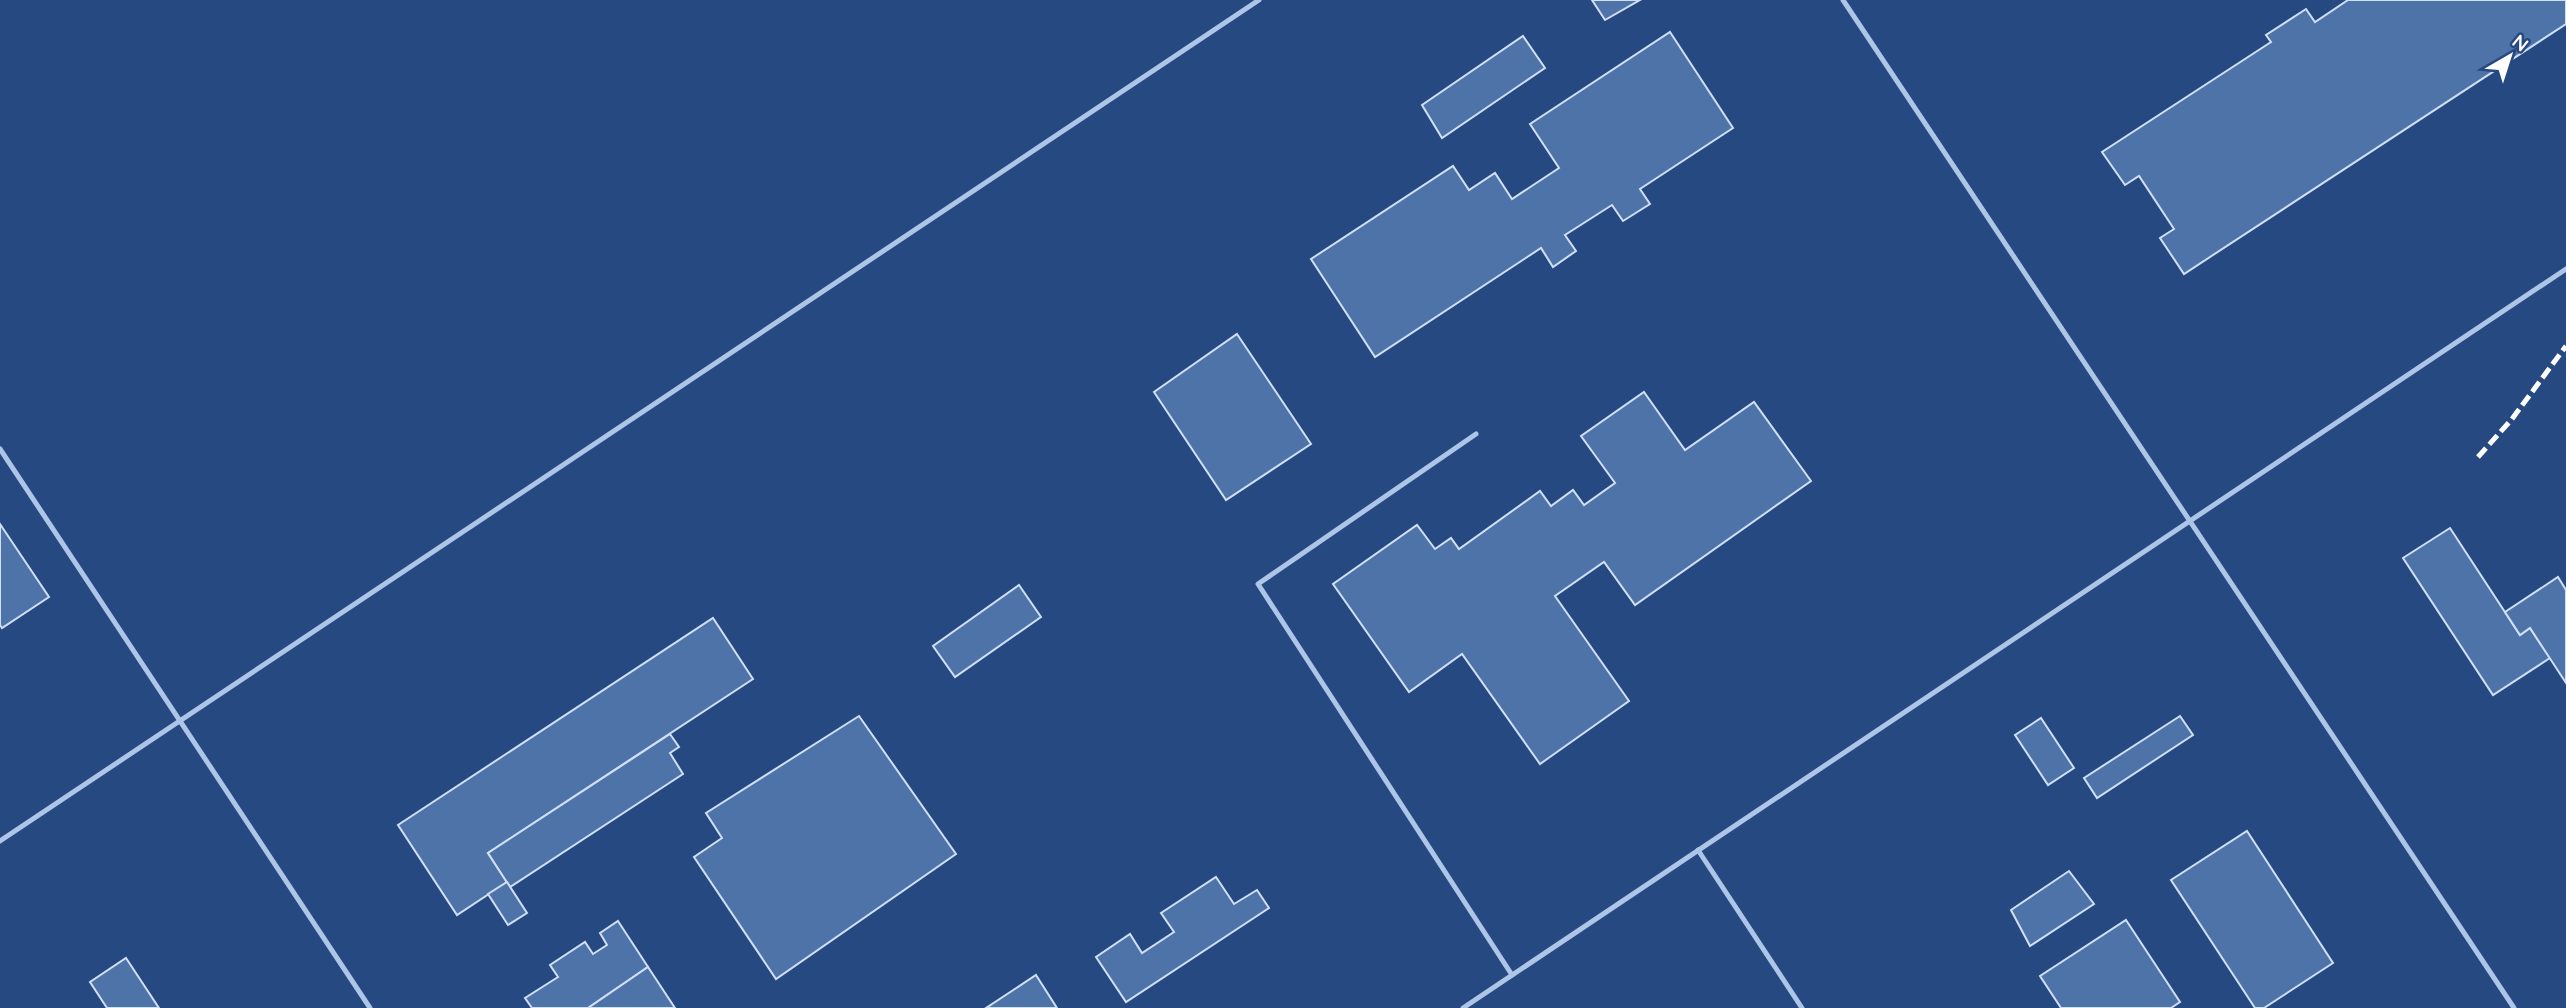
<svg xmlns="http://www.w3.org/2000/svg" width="2566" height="1008" font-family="Quicksand,sans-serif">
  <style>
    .building { fill: #4e73a9; stroke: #d0dff5; stroke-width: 2 }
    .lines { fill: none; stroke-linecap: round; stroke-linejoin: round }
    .lane { stroke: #adc5e6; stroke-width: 5 }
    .rail { stroke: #fff; stroke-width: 5; stroke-dasharray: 12 5; stroke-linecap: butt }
  </style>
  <rect width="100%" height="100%" fill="#264981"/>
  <!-- building -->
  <g class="building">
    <polygon points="1592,0 1640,0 1605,20"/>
    <polygon points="2348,0 2566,0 2566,24 2184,274 2160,238 2174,229 2139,176 2125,185 2102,152 2271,42 2266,35 2306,9 2315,22"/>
    <polygon points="1670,32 1733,128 1640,189 1650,204 1623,221 1612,205 1565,235 1576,251 1553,267 1541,248 1375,357 1311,259 1453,166 1469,190 1495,173 1512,199 1559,168 1530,124"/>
    <polygon points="1523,36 1545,68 1442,138 1422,105"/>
    <polygon points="1237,334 1311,444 1226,500 1154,392"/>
    <polygon points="1644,392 1685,450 1754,402 1811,481 1635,605 1604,562 1555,596 1629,701 1540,764 1462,654 1409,692 1333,584 1417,525 1435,549 1451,538 1459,549 1540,491 1551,506 1573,490 1584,505 1615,483 1581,436"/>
    <polygon points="0,524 49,597 2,628 0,625"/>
    <polygon points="2450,528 2520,635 2530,628 2550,658 2493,695 2403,558"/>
    <polygon points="2558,577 2566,590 2566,683 2530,628 2520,635 2505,612"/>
    <polygon points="1019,585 1041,617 955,677 933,646"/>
    <polygon points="713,618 753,679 488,853 507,882 457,915 398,825"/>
    <polygon points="859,716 956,854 776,979 694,857 722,838 706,813"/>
    <polygon points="2180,716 2193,735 2097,798 2084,778"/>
    <polygon points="2041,718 2074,768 2048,785 2015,735"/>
    <polygon points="670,734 679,747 670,753 683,774 510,887 488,853"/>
    <polygon points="2247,831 2333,963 2264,1008 2255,1008 2171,880"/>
    <polygon points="2069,871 2094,904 2030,946 2011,910"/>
    <polygon points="1216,877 1234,904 1257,890 1269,908 1126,1002 1096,957 1130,934 1142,953 1174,932 1161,913"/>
    <polygon points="507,882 527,913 508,925 488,894"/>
    <polygon points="2126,920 2180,1002 2171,1008 2061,1008 2040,976"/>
    <polygon points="618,921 648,967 588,1008 532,1008 525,998 558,977 550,965 585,942 593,954 607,945 600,933"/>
    <polygon points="126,958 159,1008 107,1008 90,982"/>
    <polygon points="648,967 675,1008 588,1008"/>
    <polygon points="1036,975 1057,1008 986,1008"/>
  </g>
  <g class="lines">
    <!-- lane -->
    <g class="lane">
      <polyline points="1843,0 2514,1008"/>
      <polyline points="1476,434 1258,584 1512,975"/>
      <polyline points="0,449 370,1008"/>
      <polyline points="0,841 1259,0"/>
      <polyline points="1698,850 1802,1008"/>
      <polyline points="1463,1008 2566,269"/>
    </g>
    <!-- rail -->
    <polyline class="rail" points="2478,457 2512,419 2566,346"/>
  </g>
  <!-- north arrow -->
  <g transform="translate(2510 56) rotate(39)" stroke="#264981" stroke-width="5" paint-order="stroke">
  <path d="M0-5L12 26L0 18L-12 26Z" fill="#ffffff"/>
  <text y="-10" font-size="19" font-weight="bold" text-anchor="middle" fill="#ffffff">N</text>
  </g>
</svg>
